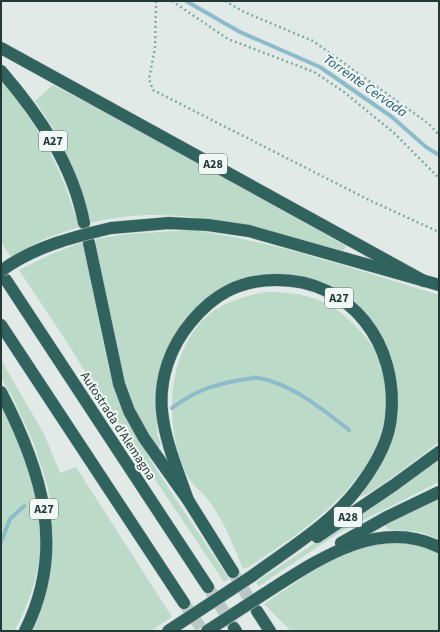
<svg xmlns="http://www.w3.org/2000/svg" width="440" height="632" font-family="'Source Sans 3',sans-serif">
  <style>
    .green { fill: #bbdac7 }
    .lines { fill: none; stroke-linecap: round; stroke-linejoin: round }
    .stream { stroke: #8cbbcb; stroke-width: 4 }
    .highway-tunnel { stroke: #bbc7c4; stroke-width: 12; stroke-dasharray: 12 6; stroke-linecap: butt }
    .highway-casing { stroke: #bdc4c3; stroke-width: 13 }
    .path { stroke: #83aba3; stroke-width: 2.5; stroke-dasharray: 2 3; stroke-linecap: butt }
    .highway { stroke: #30635e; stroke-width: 12 }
    .highway-bridge-casing { stroke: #bdc4c3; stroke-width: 13; stroke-linecap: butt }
    .highway-bridge { stroke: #30635e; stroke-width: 12 }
    .labels { text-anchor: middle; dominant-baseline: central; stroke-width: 4; stroke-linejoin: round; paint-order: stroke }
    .shield { fill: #f1f7f4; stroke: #60726f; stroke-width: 1 }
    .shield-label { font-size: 12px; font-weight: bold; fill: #223936 }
    .street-label { font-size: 13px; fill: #223936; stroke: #f1f7f4 }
    .water-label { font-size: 14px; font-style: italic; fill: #215b70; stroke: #f1f7f4 }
  </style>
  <rect width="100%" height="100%" fill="#e1eae7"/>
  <!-- green -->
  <g class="green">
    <path d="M1,81C41,128 61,167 79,227L46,238L11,257L1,242Z"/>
    <path d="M53,85L137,129L346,246L343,251C263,229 174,201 91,223C78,179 62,138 35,101Z"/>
    <path d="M191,230C277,242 357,270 439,295V442C427,451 369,497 359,497C371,480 389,447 394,426C408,380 385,324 345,298C340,294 331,294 325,292C304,288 283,283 262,278L189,317L158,402L157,434L161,445L157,449C115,389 110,309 95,239L127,234Z"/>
    <polygon points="83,242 109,371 123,413 156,469 229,579 224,582 113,417 65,339 19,270 49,255"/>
    <path d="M266,292C308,292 334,301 362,333C376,348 384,368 385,388C394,473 308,528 247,568L246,567L243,569C233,544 223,518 206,497C200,490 192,485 188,477C162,426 165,346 215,310C230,300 249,295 266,292Z"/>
    <polygon points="1,360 44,434 60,473 76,467 172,617 150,631 32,631 47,587 52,561 52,510 48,488 34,444 13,398 1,378"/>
    <path d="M1,406C17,436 33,470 39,505C46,547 35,595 14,631H1Z"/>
    <polygon points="439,457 439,482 340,532 259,586 256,582 348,521"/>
    <polygon points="439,497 439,539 420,532 387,529 386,525 388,523"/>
    <path d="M383,543L418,544L439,553V631H291L264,604C301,580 338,549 383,543Z"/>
  </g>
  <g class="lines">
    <!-- stream -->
    <g class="stream">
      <polyline points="186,1 240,32 320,67 392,117 426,147 439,155"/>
      <path d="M172,408C195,391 212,385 240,380C245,380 253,377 258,378C290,383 324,410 349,430"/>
      <polyline points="1,542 10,519 24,506"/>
    </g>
    <!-- highway-tunnel -->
    <g class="highway-tunnel">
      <polyline points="233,572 256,610"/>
      <polyline points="208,587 233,626"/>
      <polyline points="184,603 203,631"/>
    </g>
    <defs>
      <g id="highway">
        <polyline points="1,48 424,281"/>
        <path d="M1,71C39,115 73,165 84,223"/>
        <polyline points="111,228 169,223 208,225 249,231 439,285"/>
        <polyline points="89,243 119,384 129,411 144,438 188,500 233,572"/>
        <polyline points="6,280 208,587"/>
        <polyline points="1,325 184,603"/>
        <path d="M1,392C41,469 67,548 25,631"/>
        <path d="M188,500C178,471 165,442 162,411C159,379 170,347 191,322C214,294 240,280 276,280C351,279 399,345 391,417C389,441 375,465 361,484C333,523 290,548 252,576"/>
        <polyline points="317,537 394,485 439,452"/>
        <polyline points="341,543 387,517 439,492"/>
        <path d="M264,594C316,561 376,517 439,547"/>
        <polyline points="257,611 270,631"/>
        <polyline points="234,628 236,631"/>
      </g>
    </defs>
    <!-- highway casing -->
    <use href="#highway" class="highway-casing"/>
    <!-- path -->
    <g class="path">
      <polyline points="156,1 155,48 149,79 153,90 371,201 439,232"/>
      <polyline points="172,1 228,39 314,72 344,92 394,133 439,178"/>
      <polyline points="225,1 244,12 313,41 429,124 439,135"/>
    </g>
    <!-- highway -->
    <use href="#highway" class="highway"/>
    <defs>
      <g id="highway-bridge">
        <path d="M1,271C33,247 73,237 111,228"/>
        <polyline points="168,631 252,576"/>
        <polyline points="207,631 264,594"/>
      </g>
    </defs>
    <!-- highway-bridge casing -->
    <use href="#highway-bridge" class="highway-bridge-casing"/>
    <!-- highway-bridge -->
    <use href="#highway-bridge" class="highway-bridge"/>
  </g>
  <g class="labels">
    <!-- shield labels -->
    <g class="shield">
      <rect x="39" y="131" width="28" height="20" rx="3"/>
      <rect x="199" y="154" width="28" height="20" rx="3"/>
      <rect x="325" y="288" width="28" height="20" rx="3"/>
      <rect x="30" y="499" width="28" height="20" rx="3"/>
      <rect x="334" y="507" width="28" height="20" rx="3"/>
    </g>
    <g class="shield-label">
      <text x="53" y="141">A27</text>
      <text x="213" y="164">A28</text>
      <text x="339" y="298">A27</text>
      <text x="44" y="509">A27</text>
      <text x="348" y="517">A28</text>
    </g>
    <!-- street labels -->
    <g class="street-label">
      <text transform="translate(118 426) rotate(57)">Autostrada d'Alemagna</text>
    </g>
    <!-- water labels -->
    <g class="water-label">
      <text transform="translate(365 86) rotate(35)">Torrente Cervada</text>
    </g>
  </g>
  <!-- border -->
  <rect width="440" height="632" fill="none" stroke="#223936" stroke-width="4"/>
</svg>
